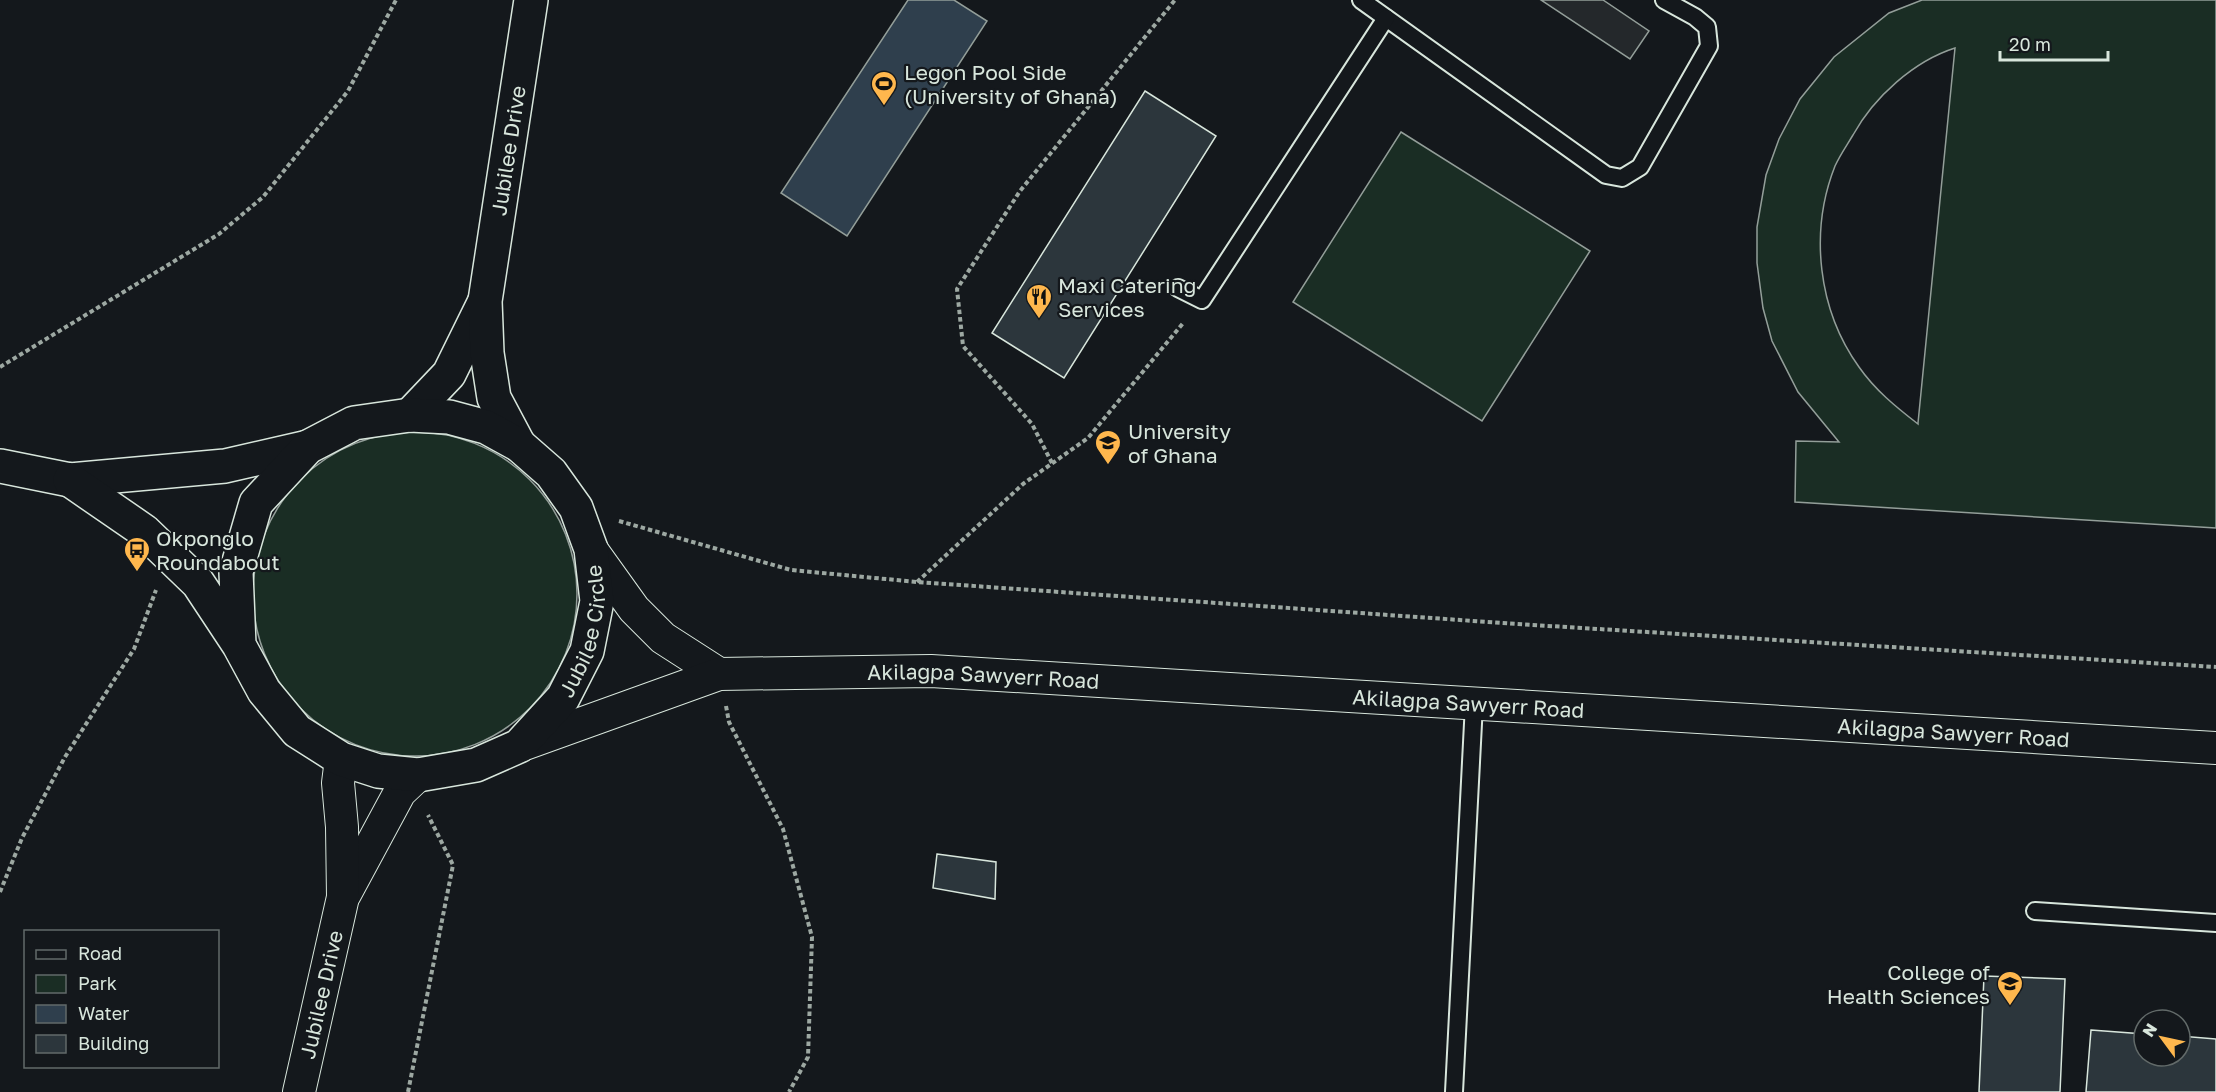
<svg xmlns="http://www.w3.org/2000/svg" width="2216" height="1092" font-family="'Golos Text',sans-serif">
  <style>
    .green { fill: #1a2d24; stroke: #939e99; stroke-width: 1.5; fill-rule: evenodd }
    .parking { fill: #24282b; stroke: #939e99; stroke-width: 1.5 }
    .water { fill: #2f3f4d; stroke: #939e99; stroke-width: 1.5 }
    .building { fill: #2c363c; stroke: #d8e6dc; stroke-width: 1.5 }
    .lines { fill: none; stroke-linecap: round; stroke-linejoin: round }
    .lane-casing { stroke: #d8e6dc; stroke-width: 20 }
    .street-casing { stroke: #d8e6dc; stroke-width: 34 }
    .secondary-casing { stroke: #d8e6dc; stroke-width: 36 }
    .path { stroke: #9da8a2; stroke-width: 4; stroke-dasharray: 4.5 3; stroke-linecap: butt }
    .lane { stroke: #14181c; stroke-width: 16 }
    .street { stroke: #14181c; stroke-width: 32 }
    .secondary { stroke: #14181c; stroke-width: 33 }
    .labels { text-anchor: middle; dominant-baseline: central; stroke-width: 4.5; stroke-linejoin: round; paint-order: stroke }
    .poi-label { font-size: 21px; fill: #d8e6dc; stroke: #14181c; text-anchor: start }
    .street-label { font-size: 21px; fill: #d8e6dc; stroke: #14181c }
  </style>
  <rect width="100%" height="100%" fill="#14181c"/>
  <!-- green -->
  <g class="green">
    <path d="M1922,0H2216V528L1795,502L1796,441L1839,442L1798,392L1772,341L1763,308L1757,263V227L1766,175L1779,139L1800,99L1834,57L1889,13ZM1955,48L1918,423V424C1896,407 1875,390 1859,367C1818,310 1809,232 1835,166C1840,155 1847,145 1853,135C1874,97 1914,61 1955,48Z"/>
    <polygon points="1401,132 1590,251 1482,421 1293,302"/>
    <circle cx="415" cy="594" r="162"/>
  </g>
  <!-- parking -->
  <polygon class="parking" points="1541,0 1603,0 1649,31 1630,59"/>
  <!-- water -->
  <polygon class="water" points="908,0 954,0 987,21 847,236 781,193"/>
  <!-- building -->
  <g class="building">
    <polygon points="1145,91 1216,136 1064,378 992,333"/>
    <polygon points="937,854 996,862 995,899 933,888"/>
    <polygon points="1984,976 2065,979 2060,1092 1979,1092"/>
    <polygon points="2091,1030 2144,1034 2144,1056 2180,1056 2180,1036 2216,1039 2216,1092 2086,1092"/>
  </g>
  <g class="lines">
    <defs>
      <g id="lane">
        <polyline points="1361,0 1606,175 1622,178 1640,167 1709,46 1707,27 1695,17 1664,0"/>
        <polyline points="1178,288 1202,300 1386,18"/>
        <polyline points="2035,911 2216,923"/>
        <polyline points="1454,1092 1474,704"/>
      </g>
      <g id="street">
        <polyline points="591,549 634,609 663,638 719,674"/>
        <path id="s1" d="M519,746L719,674L931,671L2216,748"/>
        <polyline points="345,894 400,792 418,775"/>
        <path id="s2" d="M299,1092L343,897L342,827L338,783L341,759"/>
      </g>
      <g id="secondary">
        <polyline points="410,415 449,374 484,303"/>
        <path id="s3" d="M519,445L494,398L487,353L485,301L531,0"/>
        <polyline points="0,466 70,480 225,466 308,447"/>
        <path id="s4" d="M70,480L144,531L198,583L239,645L264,691L297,731L341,759L378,771L418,775L476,765L519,746L563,698L587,651L597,601L591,549L576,508L551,473L519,445L486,427L449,417L410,415L354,423L308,447L256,503L236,572L239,645"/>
      </g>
    </defs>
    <!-- lane casing -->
    <use href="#lane" class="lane-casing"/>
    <!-- street casing -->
    <use href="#street" class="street-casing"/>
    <!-- secondary casing -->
    <use href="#secondary" class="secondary-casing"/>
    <!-- path -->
    <g class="path">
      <polyline points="0,367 219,234 263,197 348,91 396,0"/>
      <polyline points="1052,463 1032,424 963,346 957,289 1020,191 1175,0"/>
      <polyline points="619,521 791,570 917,582 1517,624 2216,667"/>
      <polyline points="917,582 1023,484 1088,438 1184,322"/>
      <polyline points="726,706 729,722 783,829 812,937 808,1057 789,1092"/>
      <polyline points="0,892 22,838 65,757 134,649 156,590"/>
      <polyline points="408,1092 453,865 428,815"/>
    </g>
    <!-- lane -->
    <use href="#lane" class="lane"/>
    <!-- street -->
    <use href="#street" class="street"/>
    <!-- secondary -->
    <use href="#secondary" class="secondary"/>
  </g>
  <!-- icons -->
  <defs>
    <symbol id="stadium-pin" viewBox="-11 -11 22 30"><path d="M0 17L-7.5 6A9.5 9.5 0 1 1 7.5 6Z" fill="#ffb74d" stroke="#14181c"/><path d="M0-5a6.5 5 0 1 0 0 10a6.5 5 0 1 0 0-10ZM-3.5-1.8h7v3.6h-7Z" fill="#111"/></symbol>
    <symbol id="restaurant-pin" viewBox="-11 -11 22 30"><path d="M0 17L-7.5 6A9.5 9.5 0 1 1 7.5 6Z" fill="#ffb74d" stroke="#14181c"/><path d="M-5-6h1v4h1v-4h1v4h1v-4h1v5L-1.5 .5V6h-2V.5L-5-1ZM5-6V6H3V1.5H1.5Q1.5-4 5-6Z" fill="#111"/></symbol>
    <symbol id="university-pin" viewBox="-11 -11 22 30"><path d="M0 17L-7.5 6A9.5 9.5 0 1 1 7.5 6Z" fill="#ffb74d" stroke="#14181c"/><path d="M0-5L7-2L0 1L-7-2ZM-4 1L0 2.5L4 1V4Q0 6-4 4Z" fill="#111"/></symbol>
    <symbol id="bus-pin" viewBox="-11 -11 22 30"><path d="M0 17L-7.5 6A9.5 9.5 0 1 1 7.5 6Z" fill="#ffb74d" stroke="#14181c"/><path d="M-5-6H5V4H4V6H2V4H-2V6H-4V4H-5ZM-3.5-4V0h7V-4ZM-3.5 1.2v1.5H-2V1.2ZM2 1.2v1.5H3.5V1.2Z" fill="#111"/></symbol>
  </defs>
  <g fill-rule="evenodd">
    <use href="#stadium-pin" x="869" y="69" width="30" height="40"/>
    <use href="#restaurant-pin" x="1024" y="282" width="30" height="40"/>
    <use href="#university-pin" x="1093" y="428" width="30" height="40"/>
    <use href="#bus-pin" x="122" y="535" width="30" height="40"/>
    <use href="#university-pin" x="1995" y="969" width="30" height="40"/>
  </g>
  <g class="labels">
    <!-- poi labels -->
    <g class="poi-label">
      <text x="904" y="72">Legon Pool Side<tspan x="904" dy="24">(University of Ghana)</tspan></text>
      <text x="1058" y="285">Maxi Catering<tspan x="1058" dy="24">Services</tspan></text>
      <text x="1128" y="431">University<tspan x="1128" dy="24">of Ghana</tspan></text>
      <text x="156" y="538">Okponglo<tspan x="156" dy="24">Roundabout</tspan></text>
      <text x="1990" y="972" text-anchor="end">College of<tspan x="1990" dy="24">Health Sciences</tspan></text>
    </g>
    <!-- street labels -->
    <g class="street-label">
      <text stroke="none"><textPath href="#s3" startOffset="303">Jubilee Drive</textPath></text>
      <text stroke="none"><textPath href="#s4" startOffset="717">Jubilee Circle</textPath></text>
      <text stroke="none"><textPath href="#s1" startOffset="477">Akilagpa Sawyerr Road</textPath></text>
      <text stroke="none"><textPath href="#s1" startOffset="963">Akilagpa Sawyerr Road</textPath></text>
      <text stroke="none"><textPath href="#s1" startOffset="1449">Akilagpa Sawyerr Road</textPath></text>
      <text stroke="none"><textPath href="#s2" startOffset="100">Jubilee Drive</textPath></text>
    </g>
  </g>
  <!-- legend -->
  <rect x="24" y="930" width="195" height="138" fill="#14181c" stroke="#626a69" stroke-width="1.5"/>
  <rect x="36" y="950" width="30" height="9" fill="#14181c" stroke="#626a69" stroke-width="1.5"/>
  <text x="78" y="960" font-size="18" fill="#d8e6dc">Road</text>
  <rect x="36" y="975" width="30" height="18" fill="#1a2d24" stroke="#626a69" stroke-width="1.5"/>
  <text x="78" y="990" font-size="18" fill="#d8e6dc">Park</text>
  <rect x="36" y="1005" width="30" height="18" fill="#2f3f4d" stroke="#626a69" stroke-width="1.5"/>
  <text x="78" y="1020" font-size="18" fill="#d8e6dc">Water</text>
  <rect x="36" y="1035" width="30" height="18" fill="#2c363c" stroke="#626a69" stroke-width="1.5"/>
  <text x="78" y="1050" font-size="18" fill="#d8e6dc">Building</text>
  <!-- north arrow -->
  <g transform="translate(2162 1038) rotate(303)"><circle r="28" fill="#14181c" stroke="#626a69" stroke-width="1.5"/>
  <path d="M0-4.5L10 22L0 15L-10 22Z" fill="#ffb74d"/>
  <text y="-9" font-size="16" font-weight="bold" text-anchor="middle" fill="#d8e6dc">N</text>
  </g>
  <!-- scale -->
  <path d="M2000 51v9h108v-9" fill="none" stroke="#d8e6dc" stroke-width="3"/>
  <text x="2009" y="51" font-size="18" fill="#d8e6dc" stroke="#14181c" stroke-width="4.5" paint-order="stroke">20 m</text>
</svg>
